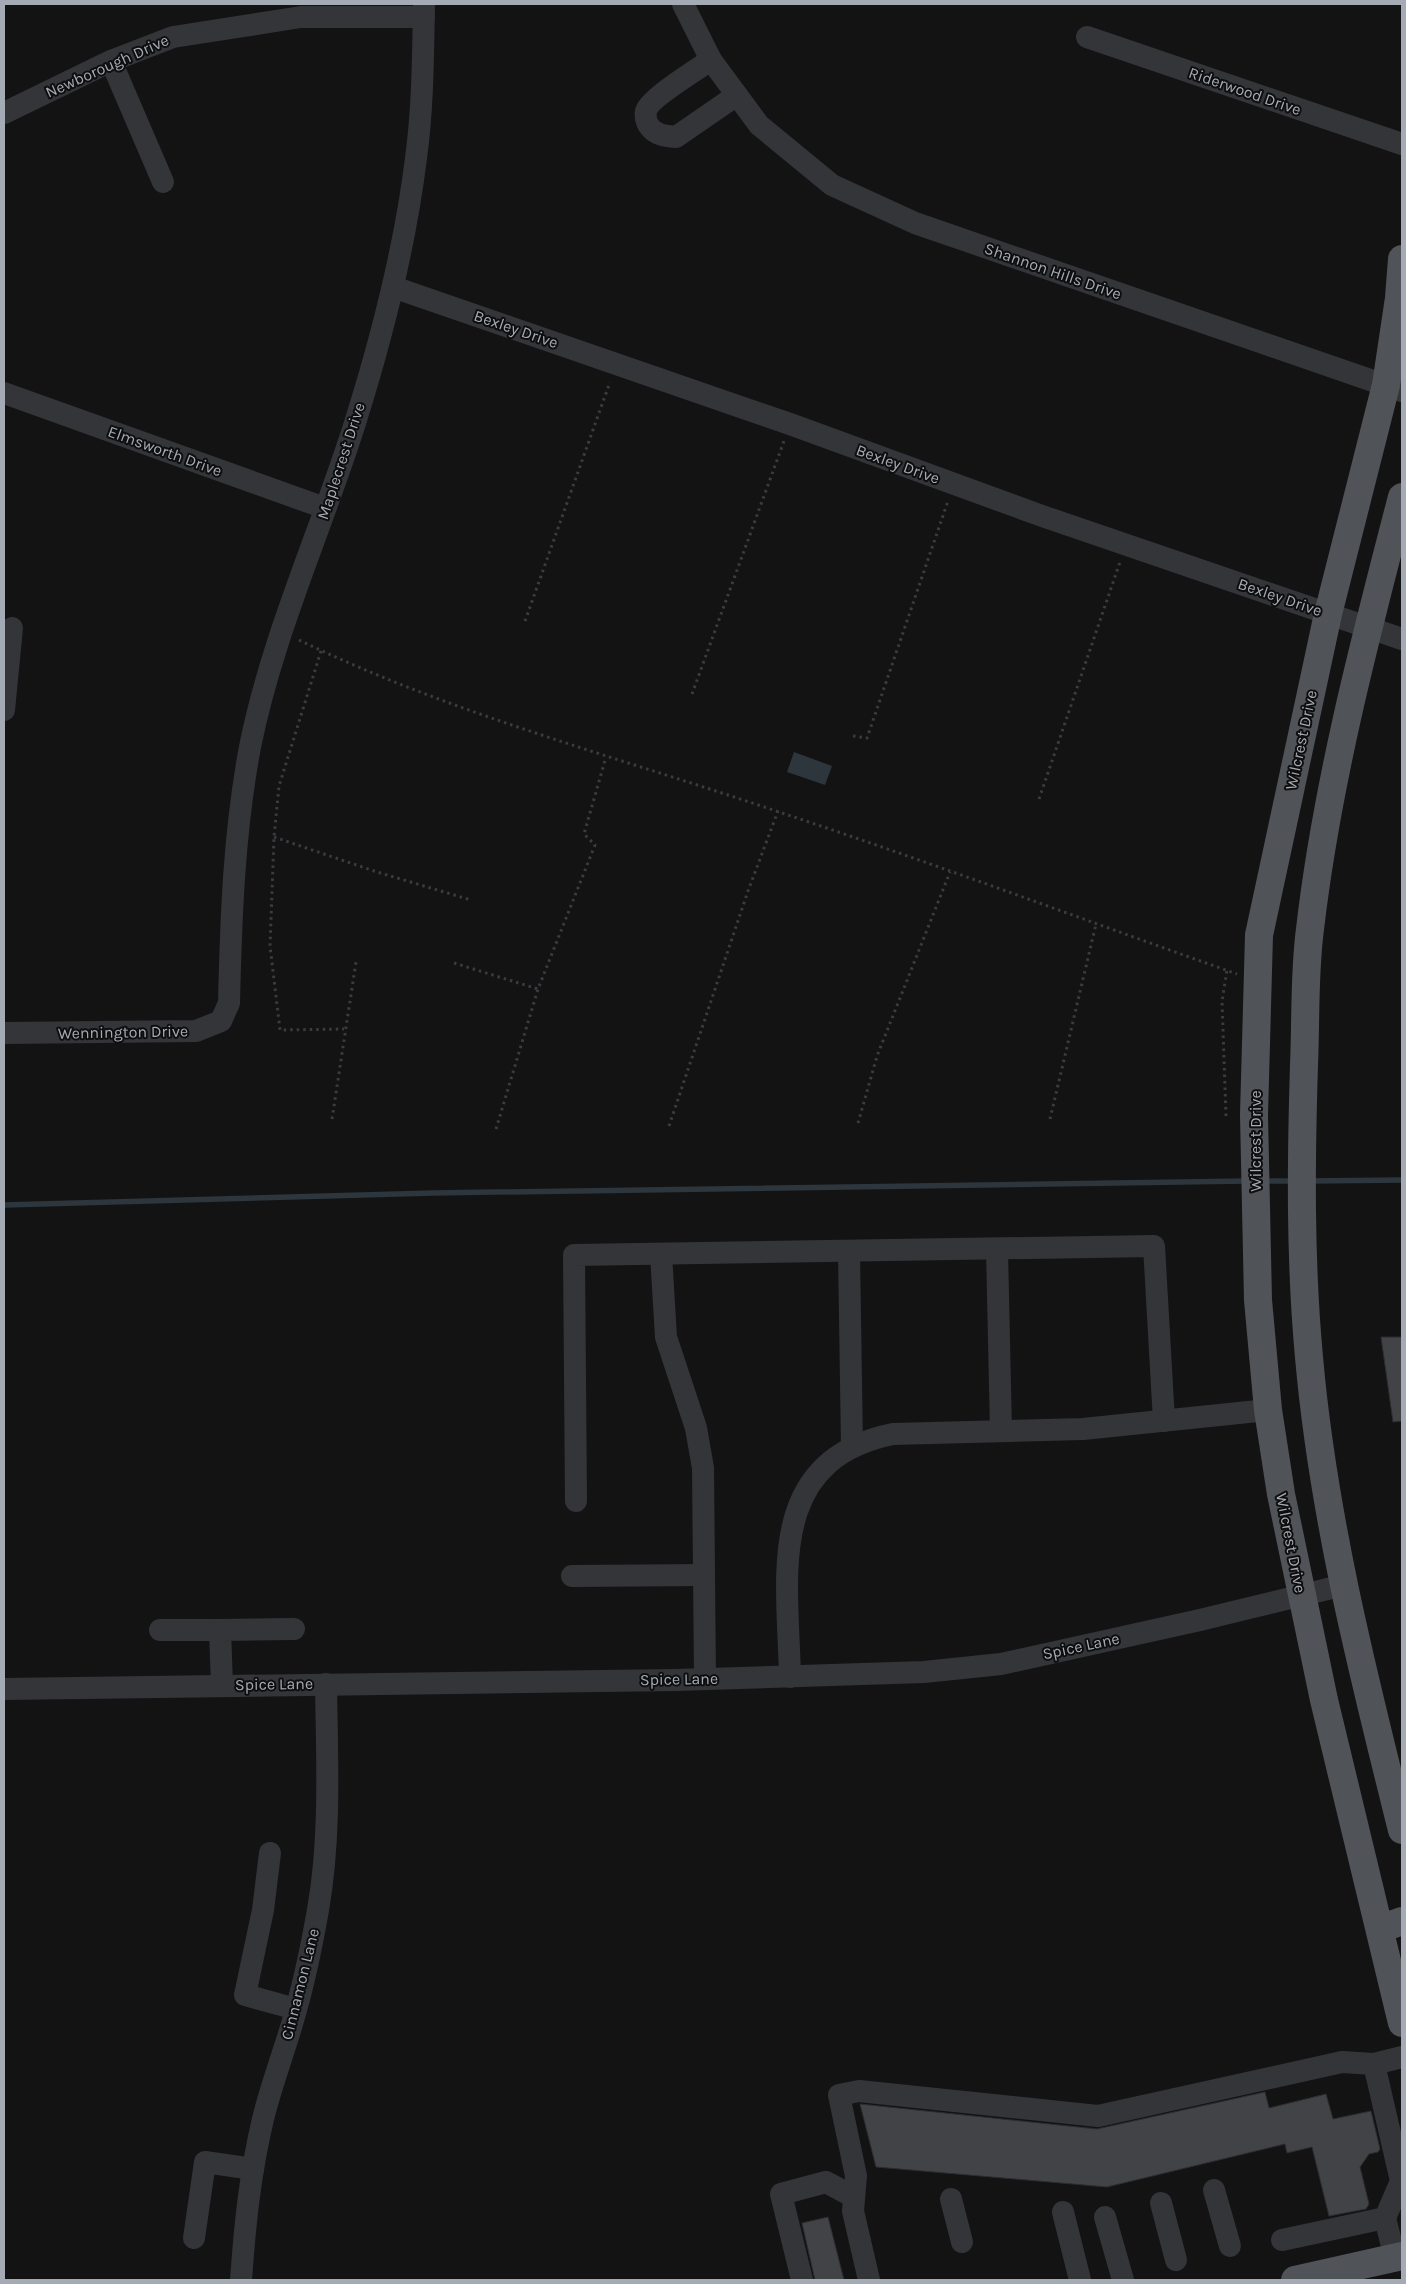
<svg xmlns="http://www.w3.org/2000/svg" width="1406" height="2284" font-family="Karla,sans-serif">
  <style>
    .water { fill: #2d363c }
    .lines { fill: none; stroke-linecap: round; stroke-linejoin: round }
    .stream { stroke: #2d363c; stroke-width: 5.5 }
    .building { fill: #424347; stroke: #2d2d30 }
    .path { stroke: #3a3c40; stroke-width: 3; stroke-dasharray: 2.5 4; stroke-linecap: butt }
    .minor { stroke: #343539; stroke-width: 22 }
    .major { stroke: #505358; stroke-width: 28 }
    .labels { text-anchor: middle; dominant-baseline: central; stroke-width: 4; stroke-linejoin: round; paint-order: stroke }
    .street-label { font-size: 16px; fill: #a5abb4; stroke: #0e0e0f }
  </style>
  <rect width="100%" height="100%" fill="#131314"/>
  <!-- water -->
  <polygon class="water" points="794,752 832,766 825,785 787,772"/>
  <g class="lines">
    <!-- stream -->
    <g class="stream">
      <polyline points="1262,1181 1295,1181"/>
      <polyline points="1309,1181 1402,1180"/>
      <polyline points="4,1205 433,1193 1248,1181"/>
    </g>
  </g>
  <!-- building -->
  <g class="building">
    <polygon points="1381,1337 1402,1337 1402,1421 1393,1422"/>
    <polygon points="1265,2092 1269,2108 1326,2094 1333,2119 1371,2111 1380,2149 1378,2152 1369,2154 1360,2167 1369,2204 1366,2209 1329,2216 1312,2147 1287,2153 1285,2144 1107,2187 876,2167 860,2104 1097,2129"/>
    <polygon points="828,2217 844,2280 815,2280 802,2223"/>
  </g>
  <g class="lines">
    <!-- path -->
    <g class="path">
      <polyline points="525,621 610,382"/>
      <path d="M299,640C452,714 618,757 779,812C933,863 1084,920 1237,974"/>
      <polyline points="321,651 279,786 274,837 270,946 280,1030 344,1029"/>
      <polyline points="692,694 784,441"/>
      <polyline points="853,736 867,738 948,501"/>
      <polyline points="1039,799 1120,562"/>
      <polyline points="274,837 377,872 471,900"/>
      <polyline points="454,963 538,989"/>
      <polyline points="1226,1116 1222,1001 1227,970"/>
      <polyline points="332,1119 356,962"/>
      <polyline points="1050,1119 1096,924"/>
      <polyline points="858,1123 877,1056 950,872"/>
      <polyline points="669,1126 748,891 778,811"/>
      <polyline points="496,1129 538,989 595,845 584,834 606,757"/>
    </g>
    <!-- minor -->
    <g class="minor">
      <polyline points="683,4 711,60 759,125 832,185 915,223 1402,391"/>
      <polyline points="1087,37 1402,144"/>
      <path d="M711,60C699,68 649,99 646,111C645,115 646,122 649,126C655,135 665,136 676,137L737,95"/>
      <polyline points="111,61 163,182"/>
      <polyline points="4,113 111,61 173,37 301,17 424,17"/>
      <polyline points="393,287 790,424 1045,517 1402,639"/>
      <polyline points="4,393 325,508"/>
      <polyline points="4,710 12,628"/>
      <path d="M4,1033L196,1031L221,1021L229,1003C231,917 234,832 250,747C272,636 321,531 355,423C382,337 405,248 416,158C423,107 423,55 424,4"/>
      <polyline points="997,1250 1001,1431"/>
      <polyline points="849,1252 852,1447"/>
      <polyline points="661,1254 666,1337 696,1428 703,1468 705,1678"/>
      <polyline points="576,1501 574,1255 1154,1246 1164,1421"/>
      <polyline points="572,1576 704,1575"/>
      <polyline points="160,1630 220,1630"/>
      <path d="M790,1677C788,1578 764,1460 893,1434L1083,1429L1268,1410"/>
      <polyline points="222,1685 220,1630 294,1629"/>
      <polyline points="4,1689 676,1680 924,1672 1001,1664 1200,1620 1344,1585"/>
      <polyline points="270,1853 263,1910 245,1995 296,2009"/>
      <polyline points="1214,2190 1230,2246"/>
      <polyline points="951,2199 962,2242"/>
      <polyline points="1161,2203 1176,2260"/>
      <polyline points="1063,2212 1080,2280"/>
      <polyline points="1105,2217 1123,2280"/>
      <polyline points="1385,2218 1395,2258"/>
      <polyline points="194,2238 205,2162 253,2169"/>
      <polyline points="1282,2240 1385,2218 1401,2181 1374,2064"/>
      <path d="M241,2280C245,2224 250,2174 263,2119C272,2082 286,2047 296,2010C305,1978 312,1944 318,1910C331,1836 327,1759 326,1684"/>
      <polyline points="802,2280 781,2194 826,2182 852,2196"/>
      <polyline points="869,2280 853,2211 856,2176 839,2095 859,2091 1098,2116 1342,2062 1374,2064 1402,2057"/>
    </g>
    <!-- major -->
    <g class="major">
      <polyline points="1402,259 1399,298 1386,385 1328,614 1259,935 1254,1115 1258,1300 1268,1410 1281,1494 1324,1700 1402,2023"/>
      <path d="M1402,497C1365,639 1327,783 1310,929C1304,974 1306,1020 1304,1065C1301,1162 1300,1260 1309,1357C1323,1517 1363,1674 1402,1830"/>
      <polyline points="1380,1929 1402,1921"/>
      <polyline points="1295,2280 1402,2256"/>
    </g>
  </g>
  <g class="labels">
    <!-- street labels -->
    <g class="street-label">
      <text transform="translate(107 66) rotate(-24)">Newborough Drive</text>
      <text transform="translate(1245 91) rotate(19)">Riderwood Drive</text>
      <text transform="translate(1053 271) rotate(19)">Shannon Hills Drive</text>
      <text transform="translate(516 329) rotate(19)">Bexley Drive</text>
      <text transform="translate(165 451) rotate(20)">Elmsworth Drive</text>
      <text transform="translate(341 461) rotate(-72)">Maplecrest Drive</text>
      <text transform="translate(898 464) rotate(20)">Bexley Drive</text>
      <text transform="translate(1280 597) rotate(19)">Bexley Drive</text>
      <text transform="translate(1301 740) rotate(-78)">Wilcrest Drive</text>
      <text transform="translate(123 1032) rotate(-1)">Wennington Drive</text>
      <text transform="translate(1255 1141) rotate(-90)">Wilcrest Drive</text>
      <text transform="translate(1291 1543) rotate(79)">Wilcrest Drive</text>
      <text transform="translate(1081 1646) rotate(-12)">Spice Lane</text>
      <text transform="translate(679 1679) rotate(-1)">Spice Lane</text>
      <text transform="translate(274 1684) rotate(-1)">Spice Lane</text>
      <text transform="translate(300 1984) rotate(-76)">Cinnamon Lane</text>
    </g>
  </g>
  <!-- border -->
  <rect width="1406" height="2284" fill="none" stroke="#a5abb4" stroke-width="10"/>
</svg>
